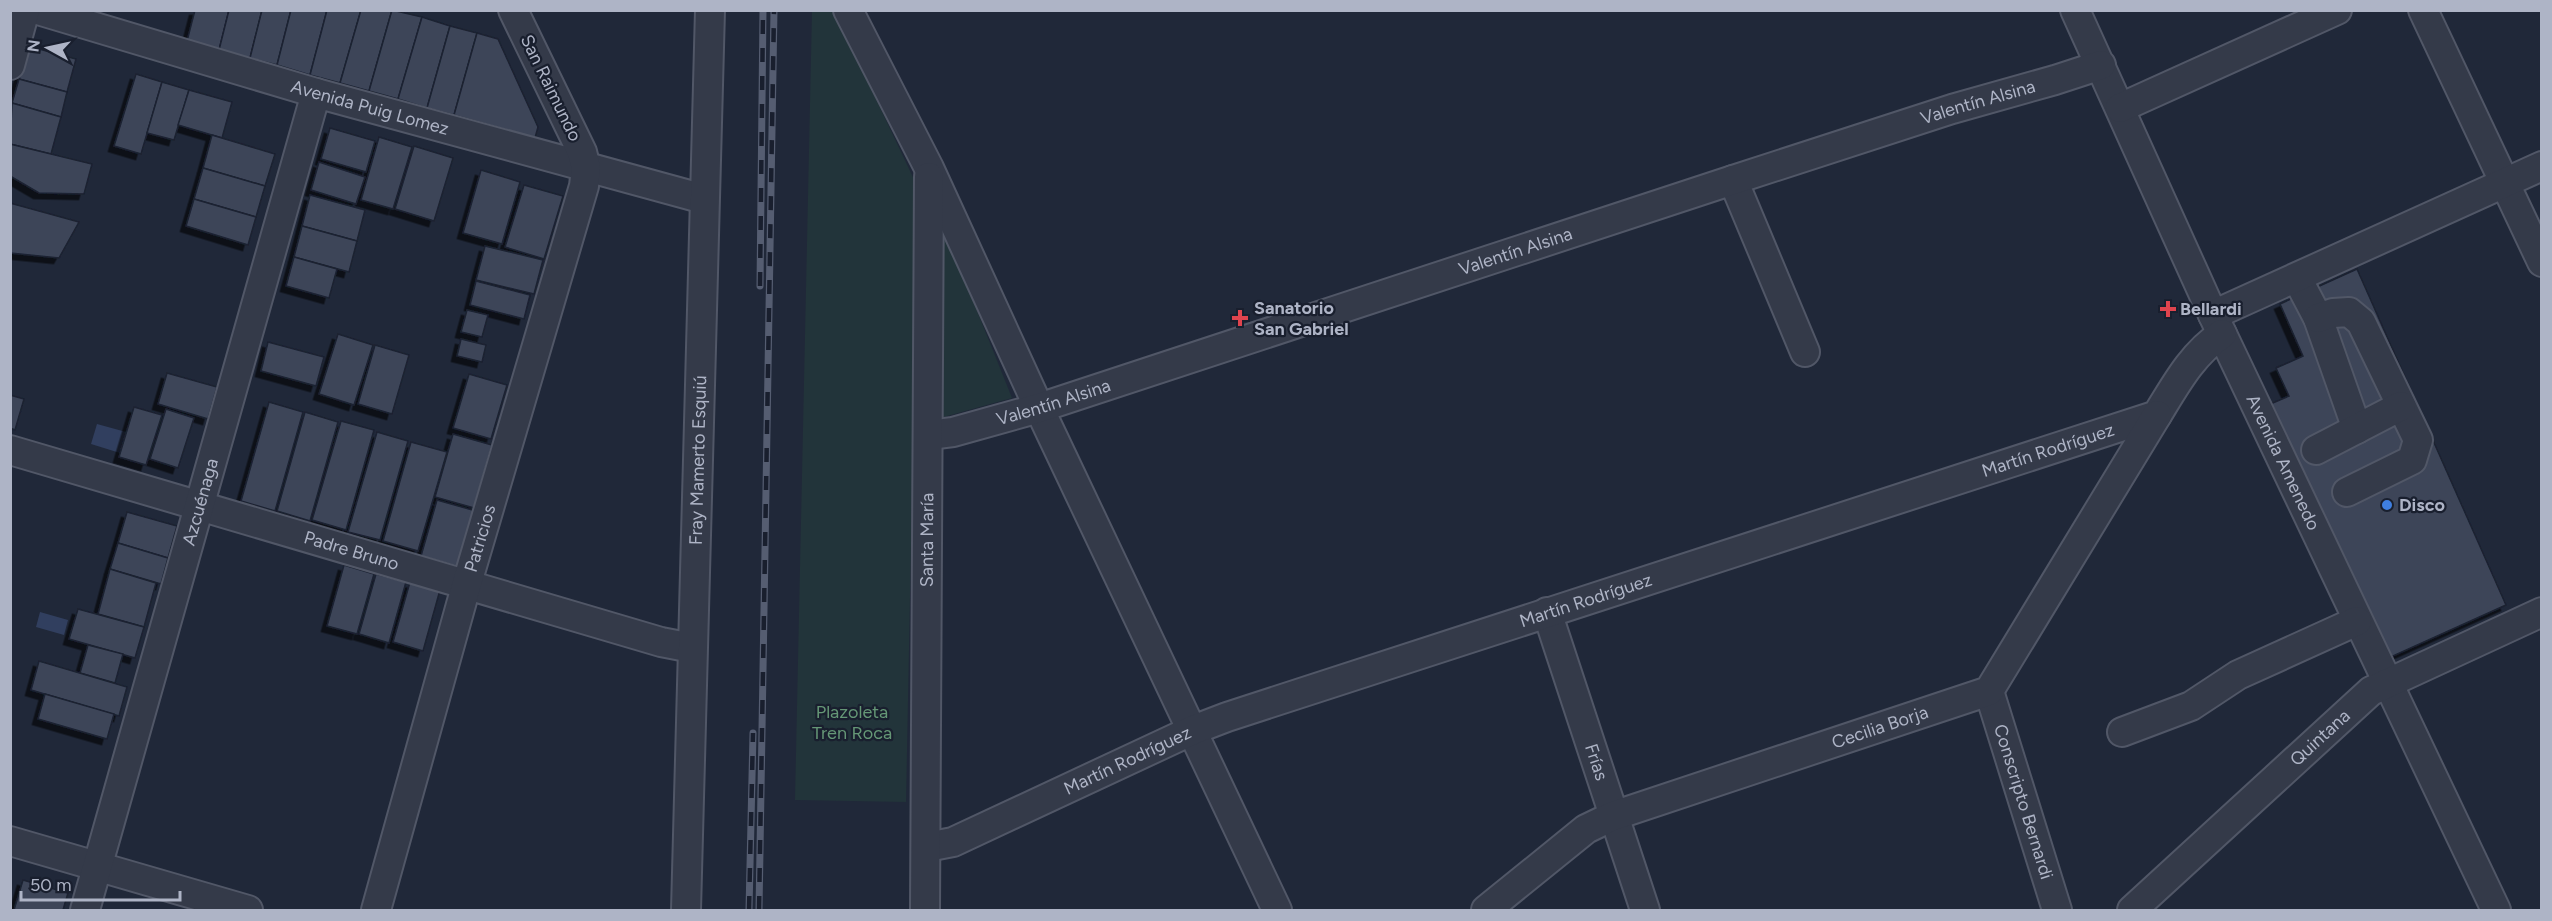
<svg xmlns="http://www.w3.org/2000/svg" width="2552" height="921" font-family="Figtree,sans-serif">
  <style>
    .green { fill: #22343a }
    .water { fill: #313f5f }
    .building { fill: #3c4559; stroke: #1b2130; stroke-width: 1.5; filter: url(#shadow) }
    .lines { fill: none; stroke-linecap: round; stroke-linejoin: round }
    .minor-casing { stroke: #515767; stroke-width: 32 }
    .minor { stroke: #343a49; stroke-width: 28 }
    .rail-casing { stroke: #555d71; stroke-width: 7 }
    .rail { stroke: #191f2e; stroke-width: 4.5; stroke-dasharray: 14; stroke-linecap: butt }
    .health-dot { fill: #e0444e; stroke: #191f2e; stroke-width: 2 }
    .shop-dot { fill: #3f7fe0; stroke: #191f2e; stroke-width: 2 }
    .labels { text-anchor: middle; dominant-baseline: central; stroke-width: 4.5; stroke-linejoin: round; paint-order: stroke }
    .street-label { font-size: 18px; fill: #aeb4c6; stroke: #191f2e }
    .poi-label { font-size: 18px; font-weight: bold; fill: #aeb4c6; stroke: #191f2e; text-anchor: start }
    .park-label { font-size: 18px; fill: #659776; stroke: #191f2e }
  </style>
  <defs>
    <filter id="shadow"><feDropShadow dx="-5.5" dy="5.5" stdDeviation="0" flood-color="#0009"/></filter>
  </defs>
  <rect width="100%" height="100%" fill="#202839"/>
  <!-- green -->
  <g class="green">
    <polygon points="834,10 918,188 906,802 795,800 812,11"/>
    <polygon points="941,221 1012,398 940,418"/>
  </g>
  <!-- water -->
  <g class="water">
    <polygon points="97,424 126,432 120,453 91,444"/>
    <polygon points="40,612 68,620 64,635 36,627"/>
  </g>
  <!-- building -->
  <g class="building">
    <polygon points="195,10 229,10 219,50 187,41"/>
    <polygon points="229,10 262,10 250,58 219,50"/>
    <polygon points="262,10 291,10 277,65 250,58"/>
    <polygon points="291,10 327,10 310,75 277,65"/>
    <polygon points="327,10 361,10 340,83 310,75"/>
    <polygon points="361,10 392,10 369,91 340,83"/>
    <polygon points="392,10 422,17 398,99 369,91"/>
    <polygon points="422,17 450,26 427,108 398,99"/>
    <polygon points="450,26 477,33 454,115 427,108"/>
    <polygon points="477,33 498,39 538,127 535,138 454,115"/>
    <polygon points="28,46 76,59 67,92 19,79"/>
    <polygon points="136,74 162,82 141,154 114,146"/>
    <polygon points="19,79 67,92 61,117 12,103"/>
    <polygon points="162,82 189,90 174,140 147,133"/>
    <polygon points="189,90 232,102 222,138 178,125"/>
    <polygon points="12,103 61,117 51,154 10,144"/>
    <polygon points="330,128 375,141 366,172 321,159"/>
    <polygon points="212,135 275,154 265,186 203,168"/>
    <polygon points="379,137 412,147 393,209 361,200"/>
    <polygon points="10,144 92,164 84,194 39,193 10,176"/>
    <polygon points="414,146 453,158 434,221 395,209"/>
    <polygon points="319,162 365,177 356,204 311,190"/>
    <polygon points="203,168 265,186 256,217 194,199"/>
    <polygon points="481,170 520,182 502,244 463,233"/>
    <polygon points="524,185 563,196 544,259 505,247"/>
    <polygon points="310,195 365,210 357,241 302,226"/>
    <polygon points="194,199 256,217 248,245 186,226"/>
    <polygon points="10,203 79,222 59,258 10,253"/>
    <polygon points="302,226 357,241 349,272 294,257"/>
    <polygon points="485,246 543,260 534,294 476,280"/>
    <polygon points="294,257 337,269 329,298 286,286"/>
    <polygon points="2357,269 2506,605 2393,656 2380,653 2268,405 2289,396 2276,368 2303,356 2280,304"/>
    <polygon points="476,281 530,295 524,319 470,305"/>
    <polygon points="467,310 488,315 482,337 461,332"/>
    <polygon points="338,334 373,345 354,405 319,394"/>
    <polygon points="461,339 486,345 482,362 457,356"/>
    <polygon points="268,342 324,357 316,386 261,371"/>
    <polygon points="375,345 409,355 392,414 358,404"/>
    <polygon points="167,373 217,387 208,419 158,404"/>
    <polygon points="469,374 507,385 491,439 453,428"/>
    <polygon points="10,395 24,399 15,430 10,428"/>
    <polygon points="269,402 303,412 275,511 241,501"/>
    <polygon points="134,407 162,415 146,465 119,457"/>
    <polygon points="166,409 194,418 178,468 150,459"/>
    <polygon points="305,412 338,422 310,521 277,511"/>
    <polygon points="341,421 374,430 346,530 312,520"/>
    <polygon points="377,432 408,441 380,540 348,532"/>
    <polygon points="453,434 492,445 474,508 435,497"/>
    <polygon points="411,442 447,452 418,551 383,541"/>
    <polygon points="437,500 476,511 460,567 421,556"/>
    <polygon points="127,512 177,526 168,558 118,543"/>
    <polygon points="118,543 168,558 161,584 110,569"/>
    <polygon points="344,565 374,574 357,634 327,626"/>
    <polygon points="110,569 156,583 144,627 98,614"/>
    <polygon points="376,574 406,582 389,643 359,634"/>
    <polygon points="410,582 440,590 423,651 393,642"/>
    <polygon points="78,609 144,627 135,658 69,639"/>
    <polygon points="88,645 123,654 115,683 80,673"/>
    <polygon points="39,661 127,687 119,716 31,690"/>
    <polygon points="45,694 114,714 107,739 38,719"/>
    <polygon points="23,880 68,893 63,910 14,910"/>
  </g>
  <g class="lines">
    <defs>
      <g id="minor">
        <path id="s1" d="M38,10L316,93L704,199"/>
        <polyline points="848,10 929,168 1039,408 1277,910"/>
        <path id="s2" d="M2075,10L2213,315L2496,910"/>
        <polyline points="2423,10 2542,262"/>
        <polyline points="10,65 25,10"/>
        <polyline points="2120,108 2337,10"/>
        <polyline points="1733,180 1805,352"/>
        <polyline points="2297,278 2318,318 2357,429"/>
        <polyline points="2213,315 2542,166"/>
        <polyline points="2318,318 2333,313 2349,312 2361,322 2418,440 2412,460 2347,492"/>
        <path id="s3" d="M929,435L953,432L1039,408L1733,180L1952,109L2055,80L2101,65"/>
        <path id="s4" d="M10,450L661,642L692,648"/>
        <polyline points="2316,450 2401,406"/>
        <path id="s5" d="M1547,612L1645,910"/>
        <path id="s6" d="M1989,691L2057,910"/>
        <polyline points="2122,732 2191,706 2238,675 2357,621"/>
        <polyline points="10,841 248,910"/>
        <path id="s7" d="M927,847L953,842L1193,730L1227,717L2157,415C2176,384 2192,354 2222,334"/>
        <path id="s8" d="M85,910L316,93"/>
        <path id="s9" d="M376,910L467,583L584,186L586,168L582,152L513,10"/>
        <path id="s10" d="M686,910L710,10"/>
        <path id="s11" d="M925,910L929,177"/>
        <path id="s12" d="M1486,910L1586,829L1613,816L1989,691L2157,415"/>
        <path id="s13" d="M2132,910L2371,691L2542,612"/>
      </g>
    </defs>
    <!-- minor casing -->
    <use href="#minor" class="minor-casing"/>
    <!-- minor -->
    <use href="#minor" class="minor"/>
    <defs>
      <g id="rail">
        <polyline points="760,286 763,10"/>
        <polyline points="749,910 753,733"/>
        <polyline points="759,910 774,10"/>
      </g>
    </defs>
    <!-- rail casing -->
    <use href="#rail" class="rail-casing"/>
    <!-- rail -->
    <use href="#rail" class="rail"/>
  </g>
  <!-- markers -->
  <g class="health-dot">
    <path d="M2165 300h6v6h6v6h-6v6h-6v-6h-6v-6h6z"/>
    <path d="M1237 309h6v6h6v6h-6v6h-6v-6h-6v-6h6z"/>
  </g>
  <circle class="shop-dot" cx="2387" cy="505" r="6"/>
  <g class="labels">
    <!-- street labels -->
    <g class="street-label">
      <text transform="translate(551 88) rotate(64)">San Raimundo</text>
      <text stroke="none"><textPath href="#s3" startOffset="1101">Valentín Alsina</textPath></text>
      <text stroke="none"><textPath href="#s1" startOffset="346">Avenida Puig Lomez</textPath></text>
      <text stroke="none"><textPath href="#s3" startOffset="615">Valentín Alsina</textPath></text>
      <text stroke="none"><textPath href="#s3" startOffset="129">Valentín Alsina</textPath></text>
      <text stroke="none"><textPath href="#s7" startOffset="1191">Martín Rodríguez</textPath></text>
      <text stroke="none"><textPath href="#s10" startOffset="450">Fray Mamerto Esquiú</textPath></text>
      <text stroke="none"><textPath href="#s2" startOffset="498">Avenida Amenedo</textPath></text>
      <text stroke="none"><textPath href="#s8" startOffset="424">Azcuénaga</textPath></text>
      <text stroke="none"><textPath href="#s9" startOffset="386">Patricios</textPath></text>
      <text stroke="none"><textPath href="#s11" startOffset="370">Santa María</textPath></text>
      <text stroke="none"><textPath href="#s4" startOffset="356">Padre Bruno</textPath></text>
      <text stroke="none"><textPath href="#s7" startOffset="705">Martín Rodríguez</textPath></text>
      <text stroke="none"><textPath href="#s12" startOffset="440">Cecilia Borja</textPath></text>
      <text stroke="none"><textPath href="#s13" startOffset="255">Quintana</textPath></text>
      <text stroke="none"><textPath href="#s7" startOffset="219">Martín Rodríguez</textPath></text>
      <text stroke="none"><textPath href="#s5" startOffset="158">Frías</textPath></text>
      <text stroke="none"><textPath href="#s6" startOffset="116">Conscripto Bernardi</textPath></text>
    </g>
    <!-- poi labels -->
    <g class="poi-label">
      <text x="1254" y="308">Sanatorio<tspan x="1254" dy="21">San Gabriel</tspan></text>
      <text x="2180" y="309">Bellardi</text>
      <text x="2399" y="505">Disco</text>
    </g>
    <!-- park labels -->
    <g class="park-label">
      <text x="852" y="712">Plazoleta<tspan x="852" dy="21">Tren Roca</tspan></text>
    </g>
  </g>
  <!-- border -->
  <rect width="2552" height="921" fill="none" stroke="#aeb4c6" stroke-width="24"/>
  <!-- north arrow -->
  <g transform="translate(48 48) rotate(278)" stroke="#191f2e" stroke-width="4.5" paint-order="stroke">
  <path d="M0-4.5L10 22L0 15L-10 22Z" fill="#aeb4c6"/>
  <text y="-9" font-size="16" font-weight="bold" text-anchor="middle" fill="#aeb4c6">N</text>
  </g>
  <!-- scale -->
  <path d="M21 891v9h159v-9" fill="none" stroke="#aeb4c6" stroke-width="3"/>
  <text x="30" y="891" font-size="18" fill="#aeb4c6" stroke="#191f2e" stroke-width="4.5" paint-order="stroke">50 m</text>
</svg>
